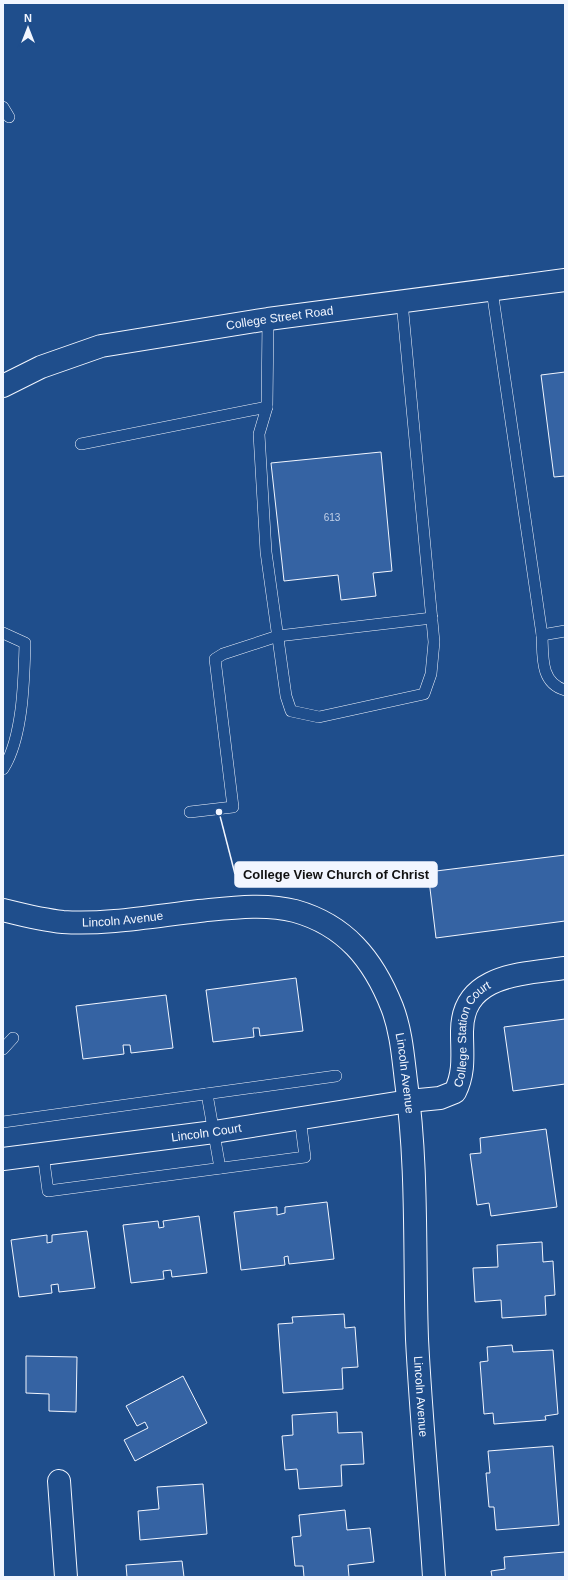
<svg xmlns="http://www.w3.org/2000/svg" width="568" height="1580" font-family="Helvetica,sans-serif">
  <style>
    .building { fill: #3563a3; stroke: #f2f6ff }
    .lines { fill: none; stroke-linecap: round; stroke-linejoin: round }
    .service-casing { stroke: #f2f6ff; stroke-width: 12 }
    .minor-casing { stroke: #f2f6ff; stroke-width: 24 }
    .tertiary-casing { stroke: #f2f6ff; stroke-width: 24 }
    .service { stroke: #1f4e8c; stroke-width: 11 }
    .minor { stroke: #1f4e8c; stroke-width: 22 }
    .tertiary { stroke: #1f4e8c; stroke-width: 22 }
    .labels { text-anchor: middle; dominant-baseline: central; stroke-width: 3; stroke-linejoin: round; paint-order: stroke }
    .number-label { font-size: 10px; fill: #c3d1e8 }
    .street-label { font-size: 12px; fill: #f2f6ff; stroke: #1f4e8c }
    .leader { fill: none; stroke: #f2f6ff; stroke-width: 1.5 }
    .callout-dot { fill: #f2f6ff; stroke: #1f4e8c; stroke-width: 1.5 }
    .callout { fill: #f2f6ff; stroke: #f2f6ff; stroke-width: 1.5 }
    .callout-label { font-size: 13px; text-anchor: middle; font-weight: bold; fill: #111 }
  </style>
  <rect width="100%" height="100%" fill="#1f4e8c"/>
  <!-- building -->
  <g class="building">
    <polygon points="565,372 565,476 554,477 541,375"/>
    <polygon points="381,452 392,571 373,573 376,596 341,600 338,575 284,581 271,463"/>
    <polygon points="565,855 565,921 436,938 428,872"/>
    <polygon points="296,978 303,1031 260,1036 259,1028 253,1028 254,1037 213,1042 206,990"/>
    <polygon points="166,995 173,1048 131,1053 130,1045 123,1045 124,1054 83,1059 76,1006"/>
    <polygon points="565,1019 565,1084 513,1091 504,1027"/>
    <polygon points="546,1129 557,1207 491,1216 489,1203 477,1205 470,1154 481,1153 480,1138"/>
    <polygon points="327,1202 334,1259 289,1264 288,1256 284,1257 285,1265 241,1270 234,1212 277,1207 277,1215 285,1213 285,1207"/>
    <polygon points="199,1216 207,1273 172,1277 171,1270 163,1271 164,1279 131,1283 123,1225 158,1221 159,1228 164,1227 163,1221"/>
    <polygon points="87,1231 95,1288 59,1292 58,1284 51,1285 52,1293 19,1297 11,1240 47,1235 47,1243 52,1242 52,1235"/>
    <polygon points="542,1242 543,1262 553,1261 555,1295 545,1296 546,1315 502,1318 501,1300 475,1302 473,1268 498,1267 497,1245"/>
    <polygon points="344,1314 345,1328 355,1327 358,1367 342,1368 343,1389 283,1393 278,1324 293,1323 292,1317"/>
    <polygon points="512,1345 513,1352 553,1350 558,1414 545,1416 546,1420 494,1424 493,1413 484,1414 480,1362 488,1361 487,1347"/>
    <polygon points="26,1356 77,1357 76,1412 49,1411 49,1394 26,1393"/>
    <polygon points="183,1376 207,1423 135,1461 124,1440 148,1428 145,1422 137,1426 126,1406"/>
    <polygon points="337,1412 338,1433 362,1432 364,1464 341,1465 342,1486 299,1489 297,1469 285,1470 282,1436 293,1435 292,1415"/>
    <polygon points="553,1446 559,1525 496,1530 494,1507 489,1507 486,1473 490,1473 488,1451"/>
    <polygon points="203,1484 207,1534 140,1540 138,1511 159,1509 157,1487"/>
    <polygon points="345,1510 347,1530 370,1528 374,1562 348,1565 349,1577 304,1577 303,1566 295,1566 292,1537 301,1536 299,1515"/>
    <polygon points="565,1552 565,1577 492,1577 491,1571 505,1569 504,1557"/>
    <polygon points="182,1561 184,1577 127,1577 126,1565"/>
  </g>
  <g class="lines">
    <defs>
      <g id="service">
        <polyline points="3,107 9,117"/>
        <path d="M492,290L542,635C543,656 540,683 565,690"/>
        <polyline points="268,319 267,407 259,434 266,552 286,696 291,711 319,717 424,694 431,674 434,642 402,302"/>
        <polyline points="81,444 267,407"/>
        <path d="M3,633L25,643C24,680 23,738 3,769"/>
        <polyline points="542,635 565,631"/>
        <polyline points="190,812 233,807 215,659 223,654 278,636 432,618"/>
        <polyline points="3,1049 13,1038"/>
        <polyline points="207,1094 220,1168"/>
        <polyline points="3,1122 336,1076"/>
        <polyline points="43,1154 48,1191 305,1157 300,1118"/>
      </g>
      <g id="minor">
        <path id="s1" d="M3,910C23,915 42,920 63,922C106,925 155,916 199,911C230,908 265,903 295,911C345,925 373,959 392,1007C401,1030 403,1056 406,1081C418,1167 414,1253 417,1339C421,1418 429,1498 434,1577"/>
        <path id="s2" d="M3,1159L214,1132L409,1101L440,1098L455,1092C465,1072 462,1054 462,1033C461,974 522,974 565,968"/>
        <polyline points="59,1481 66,1577"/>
      </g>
      <g id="tertiary">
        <path id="s3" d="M3,386L41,367L101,346L268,319L565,280"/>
      </g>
    </defs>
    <!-- service casing -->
    <use href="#service" class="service-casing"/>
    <!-- minor casing -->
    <use href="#minor" class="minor-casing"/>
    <!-- tertiary casing -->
    <use href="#tertiary" class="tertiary-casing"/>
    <!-- service -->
    <use href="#service" class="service"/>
    <!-- minor -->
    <use href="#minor" class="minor"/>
    <!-- tertiary -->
    <use href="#tertiary" class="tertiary"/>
  </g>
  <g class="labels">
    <!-- number labels -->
    <g class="number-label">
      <text x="332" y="517">613</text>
    </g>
    <!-- street labels -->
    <g class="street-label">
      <text stroke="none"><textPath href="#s3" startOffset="287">College Street Road</textPath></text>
      <text stroke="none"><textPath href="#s1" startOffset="121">Lincoln Avenue</textPath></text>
      <text stroke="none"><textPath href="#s2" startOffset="520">College Station Court</textPath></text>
      <text stroke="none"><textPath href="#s1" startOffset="504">Lincoln Avenue</textPath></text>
      <text stroke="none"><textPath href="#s2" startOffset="205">Lincoln Court</textPath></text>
      <text stroke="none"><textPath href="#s1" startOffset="828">Lincoln Avenue</textPath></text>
    </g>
  </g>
  <!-- callouts -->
  <path class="leader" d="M219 812L235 874"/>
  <circle class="callout-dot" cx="219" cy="812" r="4"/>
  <rect class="callout" x="235" y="862" width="202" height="25" rx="4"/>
  <g class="callout-label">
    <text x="336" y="879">College View Church of Christ</text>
  </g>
  <!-- border -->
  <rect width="568" height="1580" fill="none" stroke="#f2f6ff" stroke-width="8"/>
  <!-- north arrow -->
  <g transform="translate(28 28)" stroke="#1f4e8c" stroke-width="3" paint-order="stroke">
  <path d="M0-3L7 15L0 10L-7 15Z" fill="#f2f6ff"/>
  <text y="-6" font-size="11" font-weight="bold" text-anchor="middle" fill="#f2f6ff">N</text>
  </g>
</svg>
